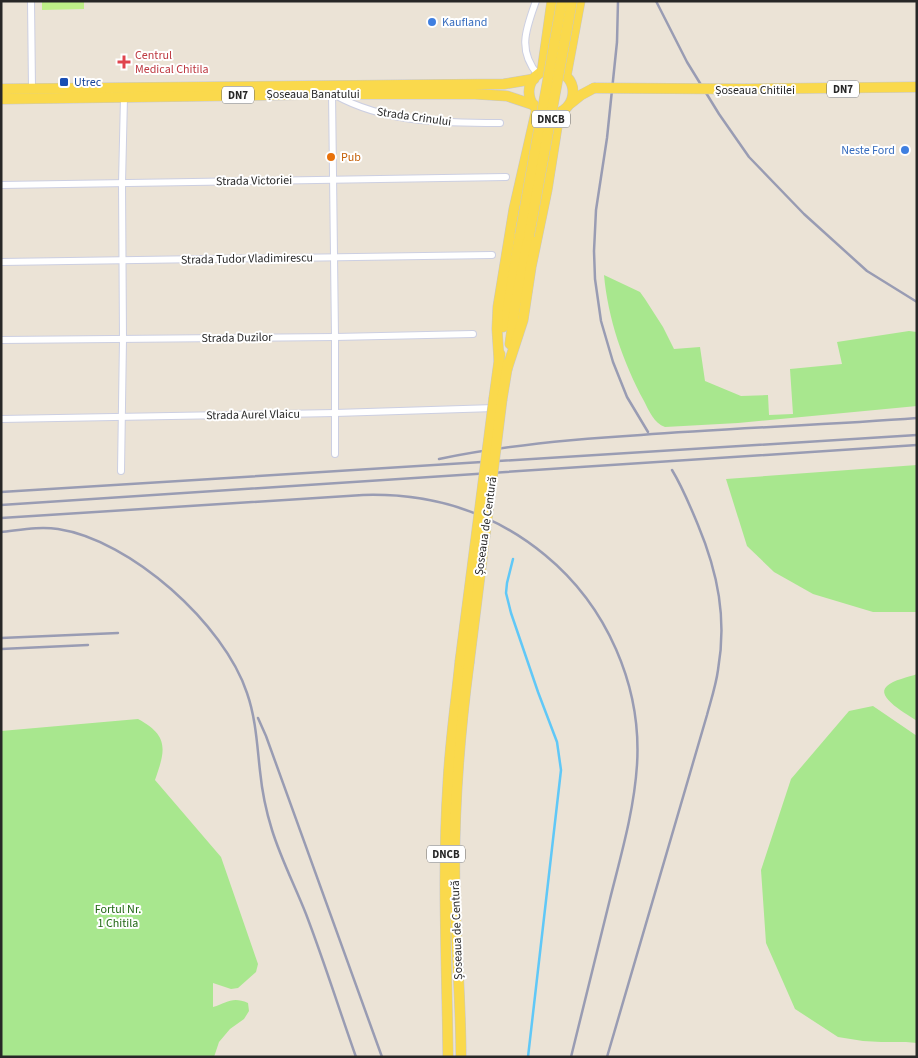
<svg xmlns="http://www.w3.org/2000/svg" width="918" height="1058" font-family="'Source Sans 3',sans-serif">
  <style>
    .green { fill: #a8e78e }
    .pitch { fill: #bfef88 }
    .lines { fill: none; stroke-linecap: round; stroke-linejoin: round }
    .stream { stroke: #60c8f7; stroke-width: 2.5 }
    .minor-casing { stroke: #cccfe2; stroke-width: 8 }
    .primary-casing { stroke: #c7c7c7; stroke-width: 11 }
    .minor { stroke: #fff; stroke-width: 6 }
    .primary { stroke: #fad94c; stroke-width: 10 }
    .rail { stroke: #999cb3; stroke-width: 2.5 }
    .primary-bridge-casing { stroke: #c7c7c7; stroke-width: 11; stroke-linecap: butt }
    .primary-bridge { stroke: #fad94c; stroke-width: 10 }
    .shop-dot { fill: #3f7fe0; stroke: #fff; stroke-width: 2 }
    .health-dot { fill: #e0444e; stroke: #fff; stroke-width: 2 }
    .transit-dot { fill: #1a4fb4; stroke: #fff; stroke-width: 2 }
    .food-dot { fill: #e8710a; stroke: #fff; stroke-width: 2 }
    .labels { text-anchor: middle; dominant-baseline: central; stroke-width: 4; stroke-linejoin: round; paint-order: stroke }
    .shield { fill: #fff; stroke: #686868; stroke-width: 1 }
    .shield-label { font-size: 11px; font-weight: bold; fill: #272727 }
    .shop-label { font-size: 12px; fill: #366cbe; stroke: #fff; text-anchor: start }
    .health-label { font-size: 12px; fill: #be3a42; stroke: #fff; text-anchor: start }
    .transit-label { font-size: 12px; fill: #164399; stroke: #fff; text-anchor: start }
    .street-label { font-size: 12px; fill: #272727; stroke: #fff }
    .food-label { font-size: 12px; fill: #c56008; stroke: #fff; text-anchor: start }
    .park-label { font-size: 12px; fill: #216714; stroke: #fff }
  </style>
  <rect width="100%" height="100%" fill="#ebe3d6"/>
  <!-- green -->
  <g class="green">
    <path d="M604,275L640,292L645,299L663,327L674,349L700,347L705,381L741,396L768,395L769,415L793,414L790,369L842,364L837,342L909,331L917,332V406L738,423L665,427C654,423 649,411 644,401C623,362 608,319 604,275Z"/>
    <polygon points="917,465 917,612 873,612 813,594 774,572 747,546 726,479"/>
    <path d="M917,674V721C909,715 874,697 887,686C893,680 909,677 917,674Z"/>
    <polygon points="873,706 917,736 917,1043 906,1042 881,1042 863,1041 838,1037 795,1009 766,943 761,870 791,779 849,711"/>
    <path d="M138,719C170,736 165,751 155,780L221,857L258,964L256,972L238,988L231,989L213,983V1007C227,1003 232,996 248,1003L249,1011L244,1019L230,1029L219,1042L214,1057H1V731Z"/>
  </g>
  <!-- pitch -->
  <polygon class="pitch" points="42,1 84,1 84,9 42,10"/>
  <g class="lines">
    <!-- stream -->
    <polyline class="stream" points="513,559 507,583 506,593 511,613 538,692 557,742 561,770 528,1057"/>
    <defs>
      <g id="minor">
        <polyline points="31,1 32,89"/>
        <path d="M536,1C526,29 517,50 538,75"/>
        <polyline points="332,92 335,337 335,454"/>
        <path d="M335,95C385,123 445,123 500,123"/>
        <polyline points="1,185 506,177"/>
        <polyline points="1,262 492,255"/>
        <polyline points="1,340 335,337 473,334"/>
        <polyline points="1,419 335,413 495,408"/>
        <polyline points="121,471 123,339 122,183 124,97"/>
      </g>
      <g id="primary">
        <circle cx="551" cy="92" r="22"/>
        <polyline points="542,72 552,1"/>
        <polyline points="566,76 580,1"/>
        <polyline points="1,89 504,84 534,79"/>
        <polyline points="747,89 917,87"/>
        <polyline points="1,99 332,94 475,94 507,96 534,105"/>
        <polyline points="571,103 581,95 594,88"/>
        <polyline points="503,327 520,235"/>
        <polyline points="510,344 515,307 529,236"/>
        <polyline points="499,360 497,329 498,307 514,209 537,108"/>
        <polyline points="507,369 523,320 531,267 547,190 557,127 561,112"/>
        <polyline points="494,398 500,354"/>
        <polyline points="502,399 508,363"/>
        <path d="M448,1057C447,966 442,874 448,783C450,742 456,702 460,662"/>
        <path d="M461,1057C461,1002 456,948 455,894C453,816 459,739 469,663"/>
      </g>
    </defs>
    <!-- minor casing -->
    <use href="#minor" class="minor-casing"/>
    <!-- primary casing -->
    <use href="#primary" class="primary-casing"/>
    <!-- minor -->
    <use href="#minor" class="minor"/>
    <!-- primary -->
    <use href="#primary" class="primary"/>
    <!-- rail -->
    <g class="rail">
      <polyline points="618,1 617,42 607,138 596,210 594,251 595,279 601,321 613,362 627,397 648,432"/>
      <polyline points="656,1 687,62 719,114 749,157 804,214 867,271 917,302"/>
      <path d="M439,459C506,445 573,439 641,435C733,428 825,425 917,418"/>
      <polyline points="1,492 917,435"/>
      <polyline points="1,505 917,445"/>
      <path d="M1,518L363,495C430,493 493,512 545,555C607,606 642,686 637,765C634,811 621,855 610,899C597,951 584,1004 571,1057"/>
      <path d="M1,532C20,530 39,526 58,529C131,540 224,624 247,693C256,719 257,745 260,771C262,791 266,811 272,830C281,859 295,886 306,914C324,961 339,1009 356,1057"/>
      <polyline points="1,638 118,633"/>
      <polyline points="1,649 88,645"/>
      <polyline points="258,718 266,736 382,1057"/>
      <path d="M607,1057L707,715C711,700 716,685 718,670C727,619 718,573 698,525C690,506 683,488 672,470"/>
    </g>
    <defs>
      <g id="primary-bridge">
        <polyline points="594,88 747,89"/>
        <polyline points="520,235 562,1"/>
        <polyline points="529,236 572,1"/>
        <polyline points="460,662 494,398"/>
        <polyline points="469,663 502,399"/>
      </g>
    </defs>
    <!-- primary-bridge casing -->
    <use href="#primary-bridge" class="primary-bridge-casing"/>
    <!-- primary-bridge -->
    <use href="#primary-bridge" class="primary-bridge"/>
  </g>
  <!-- markers -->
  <g class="shop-dot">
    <circle cx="432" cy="22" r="5"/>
    <circle cx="905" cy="150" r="5"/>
  </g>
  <path class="health-dot" d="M121.5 54.5h5v5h5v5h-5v5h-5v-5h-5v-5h5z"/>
  <rect class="transit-dot" x="59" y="77" width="10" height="10" rx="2.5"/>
  <circle class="food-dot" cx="331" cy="157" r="5"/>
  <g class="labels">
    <!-- shield labels -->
    <g class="shield">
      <rect x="827" y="80.5" width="32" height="17" rx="4"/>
      <rect x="222" y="86.5" width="32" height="17" rx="4"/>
      <rect x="532" y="110.5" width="38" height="17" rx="4"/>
      <rect x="427" y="845.5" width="38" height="17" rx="4"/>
    </g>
    <g class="shield-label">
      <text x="843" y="89">DN7</text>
      <text x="238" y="95">DN7</text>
      <text x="551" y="119">DNCB</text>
      <text x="446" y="854">DNCB</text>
    </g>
    <!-- shop labels -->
    <g class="shop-label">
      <text x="442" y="22">Kaufland</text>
      <text x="895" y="150" text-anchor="end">Neste Ford</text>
    </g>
    <!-- health labels -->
    <g class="health-label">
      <text x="135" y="55">Centrul<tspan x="135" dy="14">Medical Chitila</tspan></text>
    </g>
    <!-- transit labels -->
    <g class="transit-label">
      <text x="74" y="82">Utrec</text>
    </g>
    <!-- street labels -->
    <g class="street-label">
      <text x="755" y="90">Șoseaua Chitilei</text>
      <text x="313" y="94">Șoseaua Banatului</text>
      <text transform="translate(414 117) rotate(8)">Strada Crinului</text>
      <text transform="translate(254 181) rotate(-1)">Strada Victoriei</text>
      <text transform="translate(247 259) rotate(-1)">Strada Tudor Vladimirescu</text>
      <text transform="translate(237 338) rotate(-1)">Strada Duzilor</text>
      <text transform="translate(253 415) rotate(-1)">Strada Aurel Vlaicu</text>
      <text transform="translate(486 526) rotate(-82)">Șoseaua de Centură</text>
      <text transform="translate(457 930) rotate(-92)">Șoseaua de Centură</text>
    </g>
    <!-- food labels -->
    <g class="food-label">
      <text x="341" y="157">Pub</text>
    </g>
    <!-- park labels -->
    <g class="park-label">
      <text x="118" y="909">Fortul Nr.<tspan x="118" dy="14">1 Chitila</tspan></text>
    </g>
  </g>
  <!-- border -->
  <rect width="918" height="1058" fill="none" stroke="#272727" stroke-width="5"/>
</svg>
